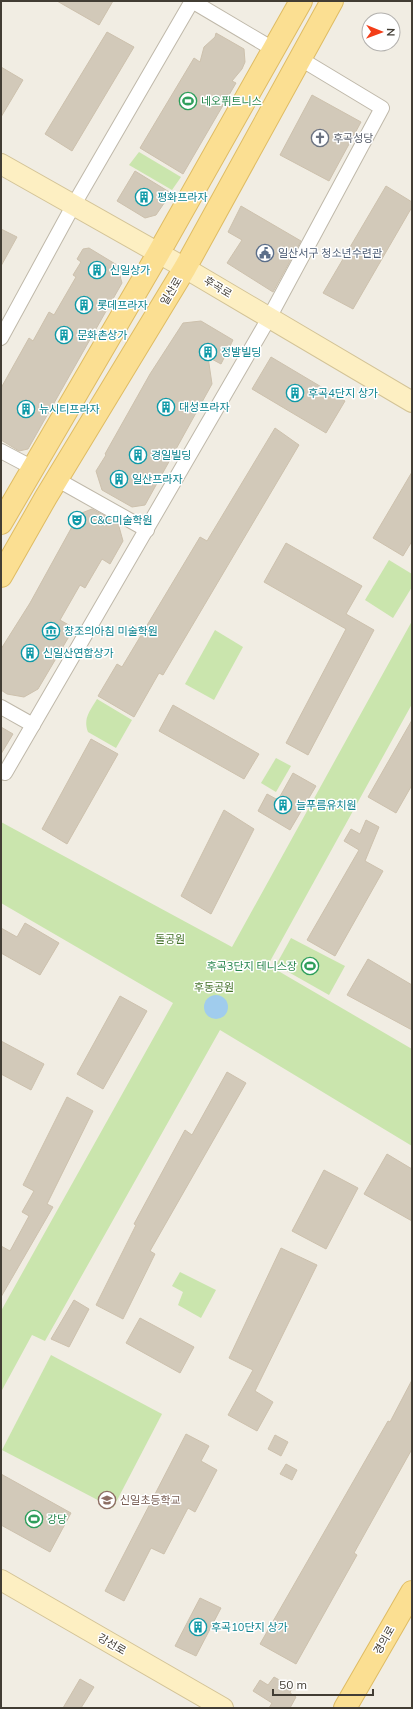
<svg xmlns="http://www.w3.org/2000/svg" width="413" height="1709" font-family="Mulish,'Noto Sans KR',sans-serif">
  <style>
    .green { fill: #cae5ad }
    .water { fill: #a0cced }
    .building { fill: #d2c9b9; stroke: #cdc1ad }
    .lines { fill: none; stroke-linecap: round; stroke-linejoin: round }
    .street-casing { stroke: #bfb8a9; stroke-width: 16 }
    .secondary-casing { stroke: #d3c396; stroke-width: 22 }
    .primary-casing { stroke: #dfbc63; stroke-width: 24 }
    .street { stroke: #fff; stroke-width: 14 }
    .secondary { stroke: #fdefc2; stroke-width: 20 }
    .primary { stroke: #fbdf92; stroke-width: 22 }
    .labels { text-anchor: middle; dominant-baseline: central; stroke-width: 3; stroke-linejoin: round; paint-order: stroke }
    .leisure-label { font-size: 11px; fill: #27864d; stroke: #fff; text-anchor: start }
    .worship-label { font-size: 11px; fill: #5b616d; stroke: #fff; text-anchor: start }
    .culture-label { font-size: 11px; fill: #0d838f; stroke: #fff; text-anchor: start }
    .service-label { font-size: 11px; fill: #4e5e75; stroke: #fff; text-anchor: start }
    .street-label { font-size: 11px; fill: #423d34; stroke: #fff }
    .park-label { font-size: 11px; fill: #44722a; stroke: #fff }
    .education-label { font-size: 11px; fill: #785e54; stroke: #fff; text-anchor: start }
  </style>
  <rect width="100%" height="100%" fill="#f1ede3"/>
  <!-- green -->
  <g class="green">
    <polygon points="139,152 181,177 172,190 129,165"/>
    <polygon points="389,560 412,574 412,587 393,618 365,600"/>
    <polygon points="412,621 412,704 268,965 412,1049 412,1146 220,1030 45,1341 32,1335 1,1392 1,1311 173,1003 1,903 1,822 232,947"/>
    <polygon points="215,630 243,647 214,700 185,684"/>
    <path d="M97,699L132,720L116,748L88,732C83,718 90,711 97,699Z"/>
    <polygon points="276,758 291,766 276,792 261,783"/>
    <polygon points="291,938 345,966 329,995 276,965"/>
    <polygon points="180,1272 216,1290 201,1318 178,1305 183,1292 172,1286"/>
    <polygon points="51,1355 162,1414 113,1508 2,1450"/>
  </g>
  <!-- water -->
  <circle class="water" cx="216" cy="1007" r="12"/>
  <!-- building -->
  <g class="building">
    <polygon points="57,1 113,1 99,25"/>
    <polygon points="107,32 134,47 72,151 45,134"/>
    <polygon points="216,33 244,49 245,62 242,69 232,81 236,83 183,174 140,148 194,58 200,62 204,47 215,37"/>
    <polygon points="1,67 23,80 1,117"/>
    <polygon points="312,95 361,122 329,181 280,155"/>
    <polygon points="135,171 171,193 156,215 145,218 117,201"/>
    <polygon points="386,186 412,202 412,207 353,309 323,293"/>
    <polygon points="241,206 301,241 273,292 227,263 242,240 228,232"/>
    <polygon points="1,229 17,237 1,266"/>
    <polygon points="89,248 117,265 122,283 28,449 19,451 1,440 1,388 29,338 33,341 49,312 54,315 76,277 73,275 81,262 77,259 83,249"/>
    <polygon points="201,321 233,340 221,364 208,357 212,384 145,505 132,507 102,490 96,471 106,455 105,454 150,374 183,323"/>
    <polygon points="271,357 345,401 326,433 252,389"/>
    <polygon points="275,428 299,445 163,675 159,673 134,717 98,696 117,664 122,667 200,537 207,541"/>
    <polygon points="412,472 412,541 403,556 373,538"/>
    <polygon points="92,509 118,523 123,541 110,564 102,559 85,588 80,585 60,620 74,628 38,689 24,697 7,694 1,690 1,649 30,603 79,514"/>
    <polygon points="286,543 362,586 346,614 374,630 308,755 286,743 346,629 264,582"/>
    <polygon points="173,705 259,754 244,779 159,731"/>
    <polygon points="412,720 412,785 396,813 368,797"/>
    <polygon points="1,727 13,734 1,754"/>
    <polygon points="91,739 118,754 67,844 42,829"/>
    <polygon points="293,773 316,786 290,830 258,811 267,794 278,800"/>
    <polygon points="224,810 254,829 211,914 181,896"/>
    <polygon points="366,820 379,827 365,861 383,871 335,956 307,940 359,850 344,841 351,829 360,834"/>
    <polygon points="25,923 59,943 40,975 1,953 1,928 17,937"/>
    <polygon points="368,959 412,985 412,1030 347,995"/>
    <polygon points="120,996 147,1011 103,1089 77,1074"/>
    <polygon points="1,1041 44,1064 31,1090 1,1074"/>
    <polygon points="227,1072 246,1083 150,1251 155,1254 123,1319 96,1305 136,1225 134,1224 185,1130 192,1135"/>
    <polygon points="67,1097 93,1111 47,1204 53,1207 1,1297 1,1246 10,1251 29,1216 22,1212 34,1191 23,1185"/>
    <polygon points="387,1154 412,1169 412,1221 364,1194"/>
    <polygon points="324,1170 358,1188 326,1249 292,1231"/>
    <polygon points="281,1248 317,1265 255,1391 273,1402 257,1431 228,1415 253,1370 229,1358"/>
    <polygon points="74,1300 89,1309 69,1347 51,1339"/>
    <polygon points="140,1318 194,1347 180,1373 126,1343"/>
    <polygon points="412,1380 412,1449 354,1553 357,1555 296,1664 260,1644 388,1421 390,1422"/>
    <polygon points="186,1434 209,1446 201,1461 217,1470 195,1512 188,1508 164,1554 151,1548 124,1601 105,1591"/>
    <polygon points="275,1435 288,1442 281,1456 268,1449"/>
    <polygon points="286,1464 297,1470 292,1480 280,1474"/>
    <polygon points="1,1474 71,1513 50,1552 1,1525"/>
    <polygon points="200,1598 221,1608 196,1656 175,1646"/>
    <polygon points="274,1677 292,1687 290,1693 296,1697 290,1708 269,1708 272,1703 253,1691 260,1680 268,1685"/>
    <polygon points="80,1679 94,1687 81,1708 63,1708"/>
  </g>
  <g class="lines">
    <defs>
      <g id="street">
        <polyline points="1,338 73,206 192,1 273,49"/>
        <polyline points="1,451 33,468"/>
        <polyline points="58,480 147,530"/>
        <polyline points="1,707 33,725"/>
        <polyline points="5,773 269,318 382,108 299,58"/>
      </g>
      <g id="secondary">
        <polyline points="1,164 185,268 412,402"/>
        <polyline points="1,1580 223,1708"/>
      </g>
      <g id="primary">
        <polyline points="1,523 158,254 301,1"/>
        <polyline points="1,576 46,497 185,268 332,1"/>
        <polyline points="345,1708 412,1592"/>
      </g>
    </defs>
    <!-- street casing -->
    <use href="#street" class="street-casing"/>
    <!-- secondary casing -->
    <use href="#secondary" class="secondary-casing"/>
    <!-- primary casing -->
    <use href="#primary" class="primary-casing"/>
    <!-- street -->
    <use href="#street" class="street"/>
    <!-- secondary -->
    <use href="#secondary" class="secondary"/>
    <!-- primary -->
    <use href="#primary" class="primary"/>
  </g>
  <!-- icons -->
  <defs>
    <symbol id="stadium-ring" viewBox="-11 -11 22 22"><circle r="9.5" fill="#fff" stroke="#2e9e5b" stroke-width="1.5"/><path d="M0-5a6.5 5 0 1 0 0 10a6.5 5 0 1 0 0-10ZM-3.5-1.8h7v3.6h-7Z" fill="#2e9e5b"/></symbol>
    <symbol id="church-ring" viewBox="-11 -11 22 22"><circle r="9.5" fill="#fff" stroke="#6b7280" stroke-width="1.5"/><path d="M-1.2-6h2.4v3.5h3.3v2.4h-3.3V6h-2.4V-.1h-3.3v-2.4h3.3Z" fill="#6b7280"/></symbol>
    <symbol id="building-ring" viewBox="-11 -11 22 22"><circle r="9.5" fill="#fff" stroke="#0f9aa8" stroke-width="1.5"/><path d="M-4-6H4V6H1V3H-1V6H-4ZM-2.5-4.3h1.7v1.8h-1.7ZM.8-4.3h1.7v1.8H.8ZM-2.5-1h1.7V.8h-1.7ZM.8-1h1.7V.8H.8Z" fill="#0f9aa8"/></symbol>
    <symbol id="civic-ring" viewBox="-11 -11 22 22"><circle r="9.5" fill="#fff" stroke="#5c6f8a" stroke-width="1.5"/><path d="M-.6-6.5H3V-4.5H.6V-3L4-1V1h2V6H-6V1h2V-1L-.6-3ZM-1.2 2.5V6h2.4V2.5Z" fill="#5c6f8a"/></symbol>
    <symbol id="theatre-ring" viewBox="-11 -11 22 22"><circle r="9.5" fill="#fff" stroke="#0f9aa8" stroke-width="1.5"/><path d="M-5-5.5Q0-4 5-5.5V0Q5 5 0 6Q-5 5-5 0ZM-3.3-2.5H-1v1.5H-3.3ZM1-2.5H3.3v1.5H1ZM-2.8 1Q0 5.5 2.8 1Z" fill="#0f9aa8"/></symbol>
    <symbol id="museum-ring" viewBox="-11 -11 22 22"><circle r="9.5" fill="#fff" stroke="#0f9aa8" stroke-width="1.5"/><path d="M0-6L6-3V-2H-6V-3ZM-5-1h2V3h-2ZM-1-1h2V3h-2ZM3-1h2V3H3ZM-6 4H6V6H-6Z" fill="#0f9aa8"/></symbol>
    <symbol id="school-ring" viewBox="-11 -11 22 22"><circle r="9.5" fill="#fff" stroke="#8d6e63" stroke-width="1.5"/><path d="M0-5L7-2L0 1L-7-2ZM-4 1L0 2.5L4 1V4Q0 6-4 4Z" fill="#8d6e63"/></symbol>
  </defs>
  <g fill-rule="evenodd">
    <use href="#stadium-ring" x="178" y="91" width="20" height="20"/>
    <use href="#church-ring" x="310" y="128" width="20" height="20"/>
    <use href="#building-ring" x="134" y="187" width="20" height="20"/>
    <use href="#civic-ring" x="255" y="243" width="20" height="20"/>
    <use href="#building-ring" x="87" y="260" width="20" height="20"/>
    <use href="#building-ring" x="74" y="295" width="20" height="20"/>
    <use href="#building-ring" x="54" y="325" width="20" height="20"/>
    <use href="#building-ring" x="198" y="342" width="20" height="20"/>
    <use href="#building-ring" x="285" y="383" width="20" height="20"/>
    <use href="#building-ring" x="156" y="397" width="20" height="20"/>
    <use href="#building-ring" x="16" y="399" width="20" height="20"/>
    <use href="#building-ring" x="128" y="445" width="20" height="20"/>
    <use href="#building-ring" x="109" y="469" width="20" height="20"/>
    <use href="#theatre-ring" x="67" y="510" width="20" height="20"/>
    <use href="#museum-ring" x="41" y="621" width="20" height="20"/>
    <use href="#building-ring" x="20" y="643" width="20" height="20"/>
    <use href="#building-ring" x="273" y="795" width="20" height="20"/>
    <use href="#stadium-ring" x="300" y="956" width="20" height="20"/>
    <use href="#school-ring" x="97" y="1490" width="20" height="20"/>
    <use href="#stadium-ring" x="24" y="1509" width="20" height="20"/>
    <use href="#building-ring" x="188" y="1617" width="20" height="20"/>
  </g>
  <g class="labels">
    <!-- leisure labels -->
    <g class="leisure-label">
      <text x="201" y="101">네오퓌트니스</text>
      <text x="297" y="966" text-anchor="end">후곡3단지 테니스장</text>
      <text x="47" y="1519">강당</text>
    </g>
    <!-- worship labels -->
    <g class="worship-label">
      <text x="333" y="138">후곡성당</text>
    </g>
    <!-- culture labels -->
    <g class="culture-label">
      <text x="157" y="197">평화프라자</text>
      <text x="110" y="270">신일상가</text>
      <text x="97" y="305">롯데프라자</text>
      <text x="77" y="335">문화촌상가</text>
      <text x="221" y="352">정발빌딩</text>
      <text x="308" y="393">후곡4단지 상가</text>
      <text x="179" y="407">대성프라자</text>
      <text x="39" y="409">뉴시티프라자</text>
      <text x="151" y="455">경일빌딩</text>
      <text x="132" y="479">일산프라자</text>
      <text x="90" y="520">C&amp;C미술학원</text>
      <text x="64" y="631">창조의아침 미술학원</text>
      <text x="43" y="653">신일산연합상가</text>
      <text x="296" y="805">늘푸름유치원</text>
      <text x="211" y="1627">후곡10단지 상가</text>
    </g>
    <!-- service labels -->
    <g class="service-label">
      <text x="278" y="253">일산서구 청소년수련관</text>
    </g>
    <!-- street labels -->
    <g class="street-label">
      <text transform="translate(218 287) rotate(31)">후곡로</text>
      <text transform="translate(171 291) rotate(-59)">일산로</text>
      <text transform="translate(384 1640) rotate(-60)">경의로</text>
      <text transform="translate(112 1644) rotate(30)">강선로</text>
    </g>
    <!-- park labels -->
    <g class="park-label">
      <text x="170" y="939">돌공원</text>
      <text x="214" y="987">후동공원</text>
    </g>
    <!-- education labels -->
    <g class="education-label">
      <text x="120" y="1500">신일초등학교</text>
    </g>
  </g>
  <!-- border -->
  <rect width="413" height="1709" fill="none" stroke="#423d34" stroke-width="4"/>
  <!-- north arrow -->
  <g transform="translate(381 32) rotate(91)"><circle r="19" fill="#ffffff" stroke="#b3b1ae"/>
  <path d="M0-3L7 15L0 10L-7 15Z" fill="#f33d18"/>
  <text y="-6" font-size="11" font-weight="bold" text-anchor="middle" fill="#423d34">N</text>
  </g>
  <!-- scale -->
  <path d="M273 1689v6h100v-6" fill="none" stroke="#423d34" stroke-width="2"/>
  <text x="279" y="1689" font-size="12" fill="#423d34" stroke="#ffffff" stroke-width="3" paint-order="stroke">50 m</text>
</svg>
